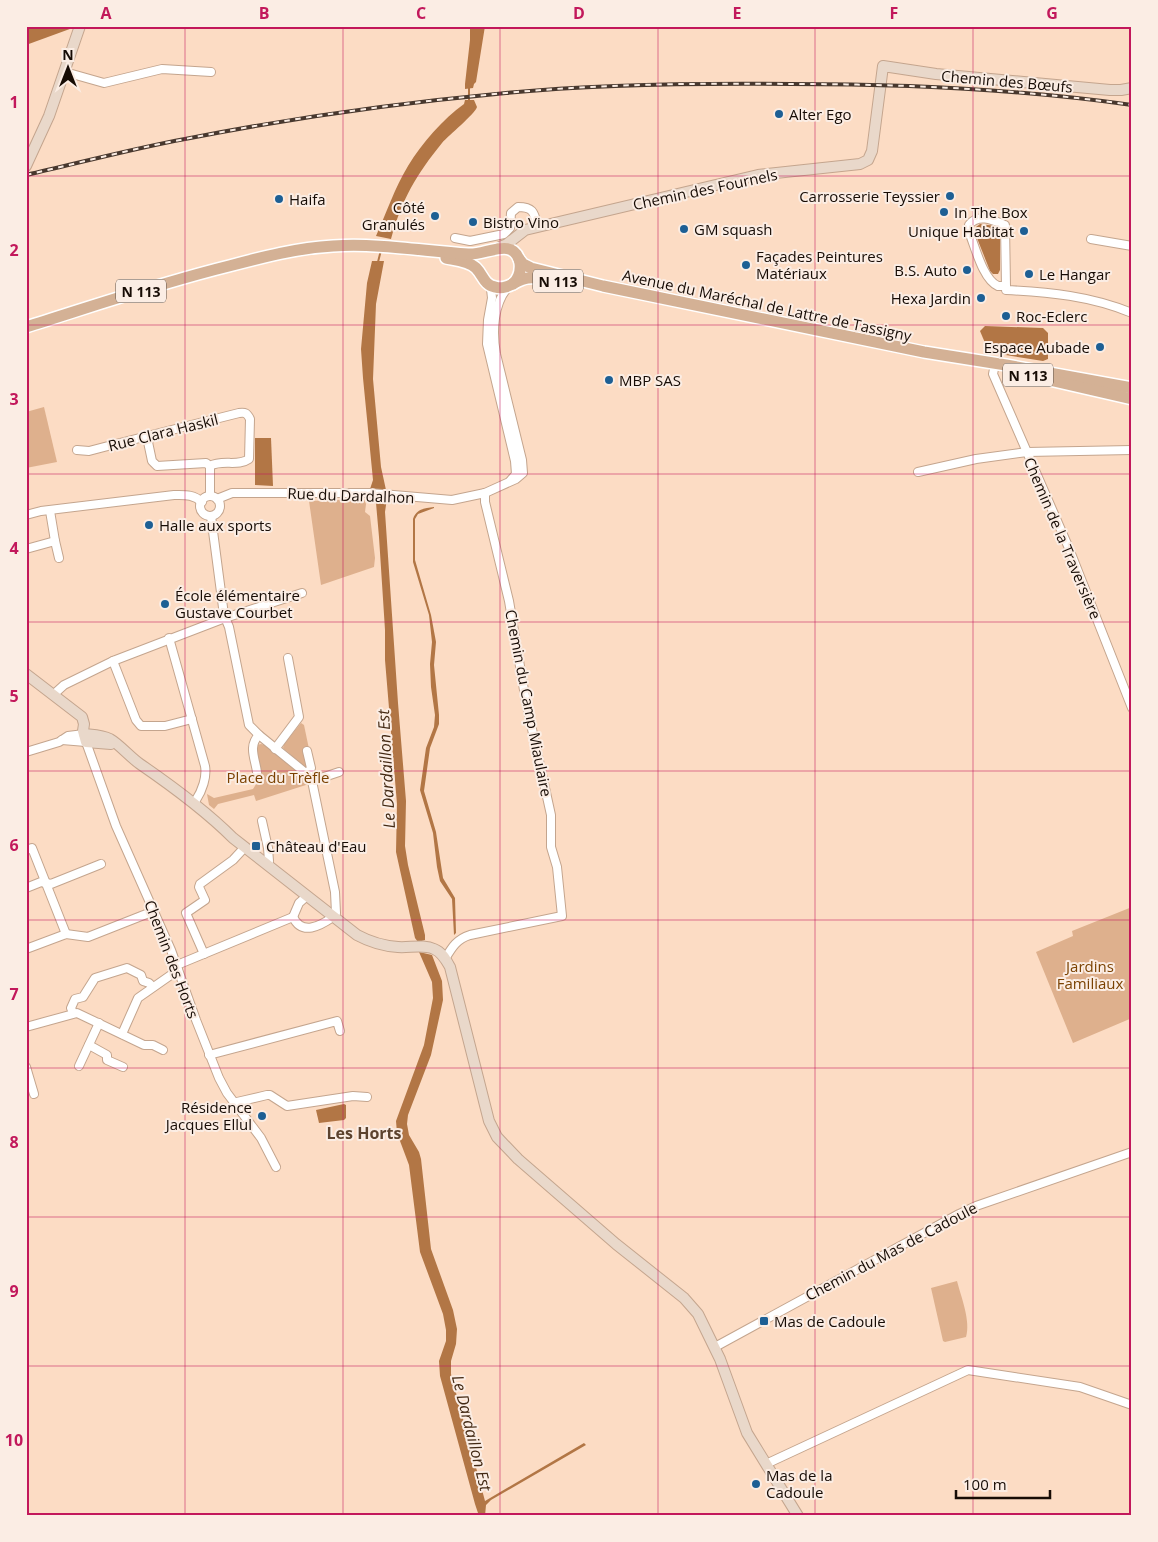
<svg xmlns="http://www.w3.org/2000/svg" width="1158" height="1542" font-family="'Open Sans',sans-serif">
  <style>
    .green { fill: #deb08d }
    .water { fill: #b27645 }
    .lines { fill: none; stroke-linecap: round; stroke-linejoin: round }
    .stream { stroke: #b27645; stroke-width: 2 }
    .street-casing { stroke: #c4a58e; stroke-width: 10 }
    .secondary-casing { stroke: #c4a58e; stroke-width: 12 }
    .primary-casing { stroke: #fff; stroke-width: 14 }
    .street { stroke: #fff; stroke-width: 8 }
    .secondary { stroke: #e9d8ca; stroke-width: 10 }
    .primary { stroke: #d4b195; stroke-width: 11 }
    .rail-casing { stroke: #48382e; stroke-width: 4 }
    .rail { stroke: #fbede4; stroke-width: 2; stroke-dasharray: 5.5; stroke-linecap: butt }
    .grid { fill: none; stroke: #c2185b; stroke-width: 1; stroke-opacity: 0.55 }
    .poi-dot { fill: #1d5f94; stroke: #fbede4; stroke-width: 2 }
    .labels { text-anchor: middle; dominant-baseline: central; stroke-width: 4; stroke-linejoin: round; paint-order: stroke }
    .shield { fill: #fbede4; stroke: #5b5048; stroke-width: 1 }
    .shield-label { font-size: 14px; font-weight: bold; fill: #170c05 }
    .street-label { font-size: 15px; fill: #170c05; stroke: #fbede4 }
    .poi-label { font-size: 15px; fill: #170c05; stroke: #fbede4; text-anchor: start }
    .park-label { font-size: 15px; fill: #7b4202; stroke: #fbede4 }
    .water-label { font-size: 16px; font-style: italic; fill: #432913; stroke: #fbede4 }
    .neighbourhood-label { font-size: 16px; font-weight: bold; fill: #5d432e; stroke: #fbede4 }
    .neatline { fill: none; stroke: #c2185b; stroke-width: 2 }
    .grid-label { font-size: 16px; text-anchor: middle; font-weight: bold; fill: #c2185b }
  </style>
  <rect width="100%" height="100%" fill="#fcdcc4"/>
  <!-- green -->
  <g class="green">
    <polygon points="44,407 57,462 26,468 26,412"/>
    <polygon points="364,499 366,504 365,512 370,516 375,558 374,567 321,585 309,501"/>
    <polygon points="301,723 304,725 309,749 308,770 283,748 284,744"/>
    <path d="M261,744C272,745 299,772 308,780L309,784L256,801L254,795L218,804L214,809L209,805L207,794L214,798L253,789L261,776L255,749L257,745Z"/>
    <polygon points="1132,907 1132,1018 1073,1043 1036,952 1073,936 1072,931"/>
    <path d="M957,1281C961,1297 971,1321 966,1337L945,1342L943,1341L931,1288Z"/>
  </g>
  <!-- water -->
  <g class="water">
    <polygon points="26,26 78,26 26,45"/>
    <polygon points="470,26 485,26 476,82 474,84 473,88 465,89 465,84 470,40"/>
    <path d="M465,100H474L477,107C475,114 449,135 442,143C416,175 402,199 391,239L376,236C386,214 395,187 408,166C422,143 443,119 464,104Z"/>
    <polygon points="980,224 996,226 1000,230 1000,270 998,274 993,274 990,271 975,233 976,227"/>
    <polygon points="372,261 384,261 376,304 373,379 381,467 386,490 370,489 373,480 363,378 361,349 367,283"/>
    <polygon points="985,326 1043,328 1048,333 1048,359 1043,361 993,353 988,350 980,331"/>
    <polygon points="255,438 271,438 273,486 255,485"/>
    <polygon points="371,497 387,498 385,512 398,703 406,801 405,846 408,865 425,935 425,940 418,942 415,938 396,852 397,804 385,660 385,630 379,537 376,503"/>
    <path d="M434,507V508L418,514L415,519V560L431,615L436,642L434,665L439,715V724L430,748L424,791L436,832L443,878L455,898L456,933L454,935L452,899L440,881L437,867L433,833L420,790L426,748L434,727L435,715L431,687L430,664L432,642L429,615L413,562V519C416,509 425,508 434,507Z"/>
    <polygon points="419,952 432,955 442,981 443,1000 431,1055 408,1115 407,1124 409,1135 419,1152 421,1159 431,1249 453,1310 457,1329 456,1344 451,1361 451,1374 485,1501 584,1443 586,1445 491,1500 486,1505 485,1516 479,1516 475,1504 440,1376 439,1361 446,1341 446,1330 443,1314 420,1252 409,1165 397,1133 396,1121 424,1045 433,998 432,982"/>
    <polygon points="344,1104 346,1105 346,1118 344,1120 319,1123 316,1110"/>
  </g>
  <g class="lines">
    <!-- stream -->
    <g class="stream">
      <polyline points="469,88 469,101"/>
      <polyline points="378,262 381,250"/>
    </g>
    <defs>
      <g id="street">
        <polyline points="65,72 104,83 162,69 211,72"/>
        <path d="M455,238L470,241L504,234L510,228L511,213L518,207C534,207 534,213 538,227"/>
        <polyline points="1091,239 1132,246"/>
        <polyline points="488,284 491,289 492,298 488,320 487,344 515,461 516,474 510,481"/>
        <path d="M1006,286C1004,286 1000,286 998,286C983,280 975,246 969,232V225C978,213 993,220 1005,225L1006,286V290C1049,292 1091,296 1132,313"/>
        <polyline points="994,369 993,374 1068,546 1132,708"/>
        <polyline points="151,436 148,442 152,461 157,466 206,463 210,466"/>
        <path d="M77,450L89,451L108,446L239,413C245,412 247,413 250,419L249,459C238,467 222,459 210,466"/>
        <polyline points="210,466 210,496"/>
        <polyline points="918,472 976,459 1027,452 1132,450"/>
        <circle cx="210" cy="506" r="10"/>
        <path d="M217,499L232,493H370L452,500L485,493L516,479L523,473L522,460L496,354C492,332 493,303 509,286"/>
        <path d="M26,515L41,511L174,495C185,495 193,494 202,502"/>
        <polyline points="211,516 224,615 229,627 249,725 259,735 307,774 312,781 335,892 336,913"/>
        <polyline points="55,541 59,558"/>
        <polyline points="26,549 55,541 50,511"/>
        <path d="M169,638L205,766C207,777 202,791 196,800"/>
        <polyline points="113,661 136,720 141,726 165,726 192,719"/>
        <polyline points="53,695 64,685 113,661 225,618 302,593"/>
        <polyline points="62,740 86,742 116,826 171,950 196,1020 219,1078 227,1093 261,1138 276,1167"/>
        <polyline points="275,749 299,717 288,658"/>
        <polyline points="307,751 311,768 307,774"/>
        <polyline points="26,752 59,742 68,736 84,734"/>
        <path d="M257,772C255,758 248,746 259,735"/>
        <polyline points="312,781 339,772"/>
        <polyline points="262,821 268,848 269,861"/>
        <polyline points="26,850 32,848 66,934"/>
        <polyline points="26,888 41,882 51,884 101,864"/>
        <path d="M293,917C302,936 320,926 333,917"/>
        <polyline points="293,917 299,903 307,896"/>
        <polyline points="26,949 66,934 88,937 154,911"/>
        <polyline points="204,954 186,913 205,900 199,887 200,884 233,860 245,847"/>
        <path d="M445,959C452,947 457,939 470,935L562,916L557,867L551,847V815L526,702L509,601L485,502V493"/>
        <polyline points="177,965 293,917"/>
        <polyline points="73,1013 71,1008 75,999 83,997 95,978 127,968 141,975 143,981 149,983 153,987"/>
        <polyline points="26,1027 77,1013 144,1045 153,1045 163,1050"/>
        <polyline points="122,1034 138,998 178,970"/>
        <polyline points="89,1045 107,1055 107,1060 123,1067"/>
        <polyline points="209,1055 337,1021 340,1031"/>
        <polyline points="79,1066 99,1023"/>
        <polyline points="26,1067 34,1094"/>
        <polyline points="236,1104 237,1102 267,1095 270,1095 287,1106 353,1096 367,1097"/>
        <polyline points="715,1347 959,1214 976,1206 1132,1152"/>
        <polyline points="766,1464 968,1370 1080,1387 1132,1405"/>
      </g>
      <g id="secondary">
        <polyline points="26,166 49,116 80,26"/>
        <polyline points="500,247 507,244 525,230 758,175 860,164 868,160 872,151 883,66 936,74 1110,90 1121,90 1132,88"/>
        <polyline points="26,674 82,717 84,724 83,731 86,742 111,744"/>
        <path d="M84,734C93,735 102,735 110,739C119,744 130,757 140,764C172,786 205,810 233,838L357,935C370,942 383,946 398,947C409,948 424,944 434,949C442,952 446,960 450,967L489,1121L497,1137L518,1159L616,1244L684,1298L698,1314L720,1359L747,1433L798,1516"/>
      </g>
      <g id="primary">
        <path d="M446,258C456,260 469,261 476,268C483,275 484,285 495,287C508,291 516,279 528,278C538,277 550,280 560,281"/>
        <polyline points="519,259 523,264 531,268 603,286 924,352 1006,365 1132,388"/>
        <path d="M26,327C93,306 160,283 229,266C263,257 297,248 333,246C378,243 423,251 468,254C485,256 514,235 520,263C521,271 519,278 513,284"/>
        <polyline points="1045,379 1132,399"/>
      </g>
    </defs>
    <!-- street casing -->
    <use href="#street" class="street-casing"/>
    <!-- secondary casing -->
    <use href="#secondary" class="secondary-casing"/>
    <!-- primary casing -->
    <use href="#primary" class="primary-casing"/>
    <!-- street -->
    <use href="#street" class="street"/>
    <!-- secondary -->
    <use href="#secondary" class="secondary"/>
    <!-- primary -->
    <use href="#primary" class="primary"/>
    <defs>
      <path id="rail" d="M26,175C79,163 131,149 185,139C291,118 398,103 506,93C601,84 696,83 791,84C905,84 1019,89 1132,105"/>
    </defs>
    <!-- rail casing -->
    <use href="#rail" class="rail-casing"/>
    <!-- rail -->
    <use href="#rail" class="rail"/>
  </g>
  <!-- grid -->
  <path class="grid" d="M185,26V1516M343,26V1516M500,26V1516M658,26V1516M815,26V1516M973,26V1516M26,176H1132M26,325H1132M26,474H1132M26,622H1132M26,771H1132M26,920H1132M26,1068H1132M26,1217H1132M26,1366H1132"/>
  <!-- markers -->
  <g class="poi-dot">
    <circle cx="779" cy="114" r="5"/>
    <circle cx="950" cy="196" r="5"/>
    <circle cx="279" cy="199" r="5"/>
    <circle cx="944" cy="212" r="5"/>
    <circle cx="435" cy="216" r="5"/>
    <circle cx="473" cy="222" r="5"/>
    <circle cx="684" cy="229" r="5"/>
    <circle cx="1024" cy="231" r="5"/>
    <circle cx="746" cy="265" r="5"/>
    <circle cx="967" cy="270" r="5"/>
    <circle cx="1029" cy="274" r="5"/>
    <circle cx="981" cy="298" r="5"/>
    <circle cx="1006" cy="316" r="5"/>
    <circle cx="1100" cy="347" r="5"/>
    <circle cx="609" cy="380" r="5"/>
    <circle cx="149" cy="525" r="5"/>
    <circle cx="165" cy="604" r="5"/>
    <rect x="251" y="841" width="10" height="10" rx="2.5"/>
    <circle cx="262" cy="1116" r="5"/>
    <rect x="759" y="1316" width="10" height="10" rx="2.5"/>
    <circle cx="756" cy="1484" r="5"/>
  </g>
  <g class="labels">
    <!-- shield labels -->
    <g class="shield">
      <rect x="533" y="269.5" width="50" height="23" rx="4"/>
      <rect x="116" y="279.5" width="50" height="23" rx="4"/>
      <rect x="1003" y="363.5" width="50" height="23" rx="4"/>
    </g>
    <g class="shield-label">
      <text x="558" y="281">N 113</text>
      <text x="141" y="291">N 113</text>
      <text x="1028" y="375">N 113</text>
    </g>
    <!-- street labels -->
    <g class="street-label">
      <text transform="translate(1007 81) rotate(5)">Chemin des Bœufs</text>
      <text transform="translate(705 189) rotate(-12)">Chemin des Fournels</text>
      <text transform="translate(767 305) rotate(12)">Avenue du Maréchal de Lattre de Tassigny</text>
      <text transform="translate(163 432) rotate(-14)">Rue Clara Haskil</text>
      <text transform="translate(351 495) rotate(2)">Rue du Dardalhon</text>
      <text transform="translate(1063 538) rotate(67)">Chemin de la Traversière</text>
      <text transform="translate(529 703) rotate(79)">Chemin du Camp Miaulaire</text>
      <text transform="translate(172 959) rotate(69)">Chemin des Horts</text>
      <text transform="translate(891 1251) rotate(-28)">Chemin du Mas de Cadoule</text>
    </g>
    <!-- poi labels -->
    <g class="poi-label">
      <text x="789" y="114">Alter Ego</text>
      <text x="940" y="196" text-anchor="end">Carrosserie Teyssier</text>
      <text x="289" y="199">Haifa</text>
      <text x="425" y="207" text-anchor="end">Côté<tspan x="425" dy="17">Granulés</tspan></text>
      <text x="954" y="212">In The Box</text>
      <text x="483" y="222">Bistro Vino</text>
      <text x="694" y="229">GM squash</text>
      <text x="1014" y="231" text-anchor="end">Unique Habitat</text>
      <text x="756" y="256">Façades Peintures<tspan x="756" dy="17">Matériaux</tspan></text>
      <text x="957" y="270" text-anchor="end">B.S. Auto</text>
      <text x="1039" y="274">Le Hangar</text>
      <text x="971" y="298" text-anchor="end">Hexa Jardin</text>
      <text x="1016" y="316">Roc-Eclerc</text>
      <text x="1090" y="347" text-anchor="end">Espace Aubade</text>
      <text x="619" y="380">MBP SAS</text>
      <text x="159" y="525">Halle aux sports</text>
      <text x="175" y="595">École élémentaire<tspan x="175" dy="17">Gustave Courbet</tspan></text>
      <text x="266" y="846">Château d'Eau</text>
      <text x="252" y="1107" text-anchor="end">Résidence<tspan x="252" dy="17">Jacques Ellul</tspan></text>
      <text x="774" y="1321">Mas de Cadoule</text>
      <text x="766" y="1475">Mas de la<tspan x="766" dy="17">Cadoule</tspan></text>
    </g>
    <!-- park labels -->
    <g class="park-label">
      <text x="278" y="777">Place du Trèfle</text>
      <text x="1090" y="966">Jardins<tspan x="1090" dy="17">Familiaux</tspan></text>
    </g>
    <!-- water labels -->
    <g class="water-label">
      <text transform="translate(386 769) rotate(-93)">Le Dardaillon Est</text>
      <text transform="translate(472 1433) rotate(76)">Le Dardaillon Est</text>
    </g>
    <!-- neighbourhood labels -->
    <g class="neighbourhood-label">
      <text x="364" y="1133">Les Horts</text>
    </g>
  </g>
  <!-- border -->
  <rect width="1158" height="1542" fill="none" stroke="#fbede4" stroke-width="55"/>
  <!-- north arrow -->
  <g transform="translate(68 68)" stroke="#fbede4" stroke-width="4" paint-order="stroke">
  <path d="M0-4L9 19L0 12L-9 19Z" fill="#170c05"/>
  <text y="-8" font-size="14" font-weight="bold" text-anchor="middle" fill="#170c05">N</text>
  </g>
  <!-- scale -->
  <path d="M956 1490v8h94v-8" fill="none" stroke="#170c05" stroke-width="2.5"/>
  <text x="963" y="1490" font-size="15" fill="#170c05" stroke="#fbede4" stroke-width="4" paint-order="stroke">100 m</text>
  <rect x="28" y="28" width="1102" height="1486" class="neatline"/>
  <g class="grid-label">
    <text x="106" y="19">A</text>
    <text x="264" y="19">B</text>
    <text x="421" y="19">C</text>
    <text x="579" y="19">D</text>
    <text x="737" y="19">E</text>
    <text x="894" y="19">F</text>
    <text x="1052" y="19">G</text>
    <text x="14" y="108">1</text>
    <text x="14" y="256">2</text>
    <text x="14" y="405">3</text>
    <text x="14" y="554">4</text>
    <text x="14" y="702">5</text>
    <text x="14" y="851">6</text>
    <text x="14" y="1000">7</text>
    <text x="14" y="1148">8</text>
    <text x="14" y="1297">9</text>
    <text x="14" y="1446">10</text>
  </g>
</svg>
